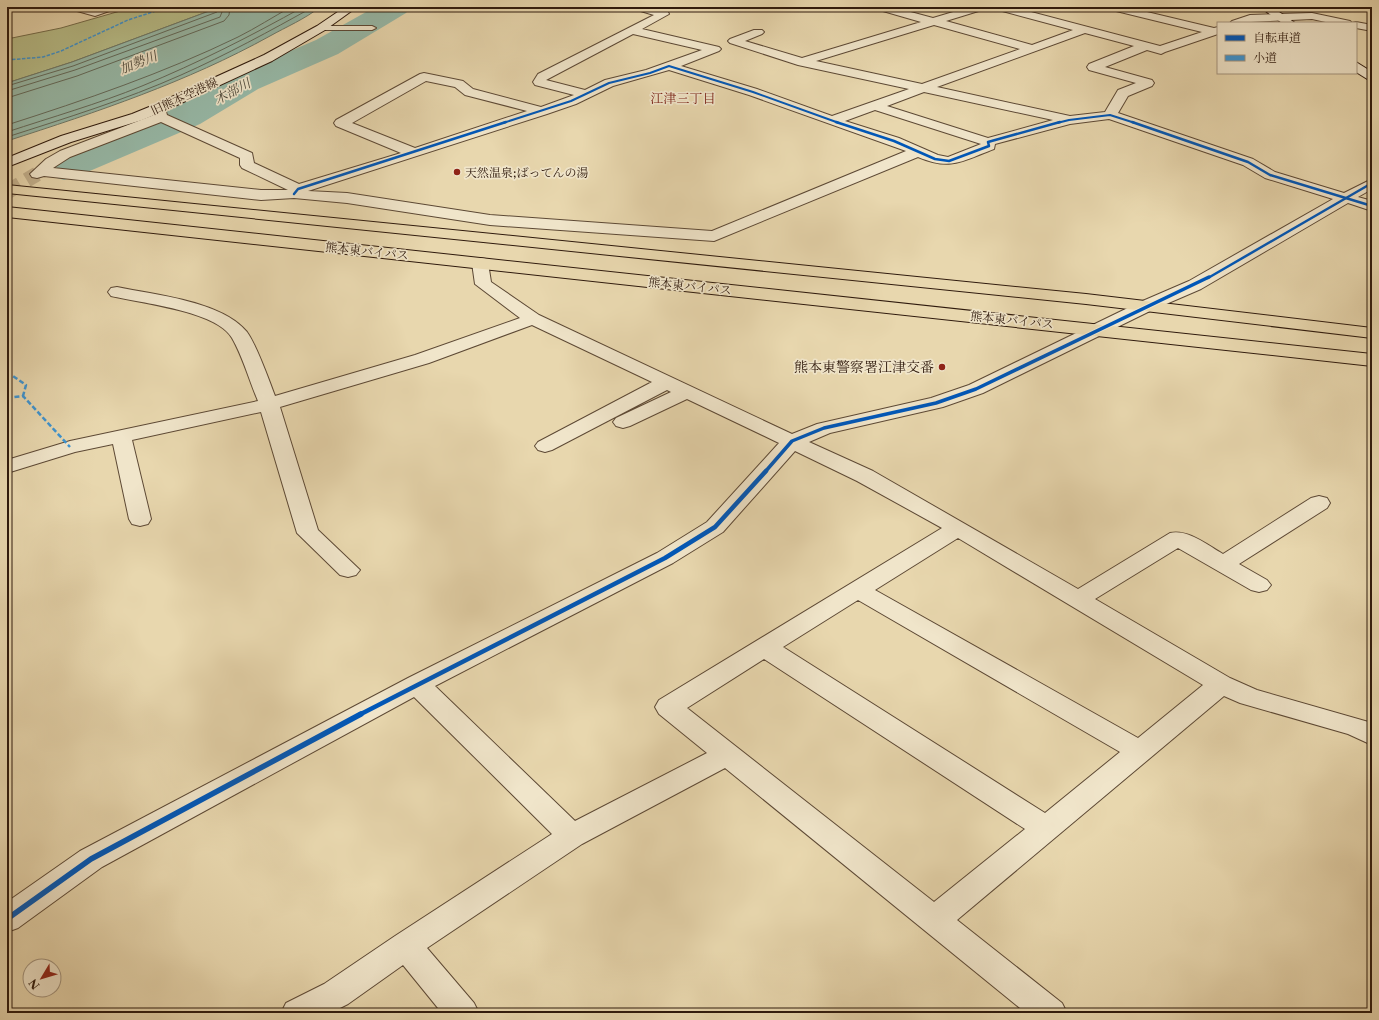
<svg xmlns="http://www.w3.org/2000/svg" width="1379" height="1020" font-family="'Libre Caslon Text','Noto Serif JP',serif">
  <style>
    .green { fill: #b8be89; stroke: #746c4b }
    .water { fill: #97baa9; stroke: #6d7a6b }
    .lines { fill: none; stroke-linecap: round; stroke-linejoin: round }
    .shore { stroke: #636a5b; stroke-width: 1 }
    .river { fill: #97baa9; fill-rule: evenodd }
    .street-tunnel { stroke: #c3b18e; stroke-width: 15; stroke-dasharray: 15 8; stroke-linecap: butt }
    .lane-casing { stroke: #5d4935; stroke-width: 2 }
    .street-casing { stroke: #5d4935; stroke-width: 2 }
    .secondary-casing { stroke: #2f1a0d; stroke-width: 2 }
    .highway-casing { stroke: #2f1a0d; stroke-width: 2 }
    .lane { fill: #f0e5ca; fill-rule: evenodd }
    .street { fill: #f0e5ca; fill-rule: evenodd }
    .secondary { fill: #f0e5ca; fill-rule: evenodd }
    .highway { fill: #e8d7ae; fill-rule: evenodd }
    .quiet-far1 { stroke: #3d94d2; stroke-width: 1.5; stroke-dasharray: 3.5 1.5; stroke-linecap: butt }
    .quiet { stroke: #3d94d2; stroke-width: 2.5; stroke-dasharray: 5 2.5; stroke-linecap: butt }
    .cycleway-far4-casing { stroke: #f0e5ca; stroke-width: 3.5 }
    .cycleway-far3-casing { stroke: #f0e5ca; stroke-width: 4 }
    .cycleway-far2-casing { stroke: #f0e5ca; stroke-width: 5.5 }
    .cycleway-far1-casing { stroke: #f0e5ca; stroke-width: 7 }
    .cycleway-casing { stroke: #f0e5ca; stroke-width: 8 }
    .cycleway-far4 { stroke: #0057b8; stroke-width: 2 }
    .cycleway-far3 { stroke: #0057b8; stroke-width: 2.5 }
    .cycleway-far2 { stroke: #0057b8; stroke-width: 3.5 }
    .cycleway-far1 { stroke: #0057b8; stroke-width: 4.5 }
    .cycleway { stroke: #0057b8; stroke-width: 5.5 }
    .poi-dot { fill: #8f2418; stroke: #f0e5ca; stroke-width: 1.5 }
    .labels { text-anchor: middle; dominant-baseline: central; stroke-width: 3.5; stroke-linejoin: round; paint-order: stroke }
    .far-street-label { font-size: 12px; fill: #2f1a0d; stroke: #f0e5ca }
    .far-poi-label { font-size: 12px; fill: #2f1a0d; stroke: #f0e5ca; text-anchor: start }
    .far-water-label { font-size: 13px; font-style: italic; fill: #4e4a3c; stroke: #f0e5ca }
    .far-neighbourhood-label { font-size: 13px; fill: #7a1f14; stroke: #f0e5ca }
    .poi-label { font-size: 14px; fill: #2f1a0d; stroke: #f0e5ca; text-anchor: end }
  </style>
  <rect width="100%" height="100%" fill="#e8d7ae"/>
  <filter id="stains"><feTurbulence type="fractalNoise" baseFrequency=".005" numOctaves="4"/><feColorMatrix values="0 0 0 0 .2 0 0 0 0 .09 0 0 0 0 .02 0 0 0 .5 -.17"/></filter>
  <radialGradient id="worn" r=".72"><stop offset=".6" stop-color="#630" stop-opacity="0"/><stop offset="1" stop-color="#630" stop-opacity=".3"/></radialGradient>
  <!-- green -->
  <polygon class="green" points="134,7 220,7 72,62 7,83 7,39 61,28"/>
  <!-- water -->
  <path class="water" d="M220,7H320C305,19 286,27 270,36C187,82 97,112 7,141V83L72,62Z"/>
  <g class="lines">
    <!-- shore -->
    <g class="shore">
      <polyline points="7,86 73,66 217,12 219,7"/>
      <polyline points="7,91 75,70 220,17 224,7"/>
      <polyline points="7,98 77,76 224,21 229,15 230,7"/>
      <path d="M7,125C85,100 164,73 238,37C256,28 273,17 291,7"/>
      <path d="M7,132C52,117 98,104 142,86C198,63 251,36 303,7"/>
      <path d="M7,137C66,118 125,100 181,75C226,55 270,31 313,7"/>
    </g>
    <!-- river -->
    <polygon class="river" points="375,7 411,7 406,13 338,54 258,89 200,124 78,176 64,180 50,176 45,168 50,160 174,108 234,75 316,40"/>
    <!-- street-tunnel -->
    <polyline class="street-tunnel" points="7,192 37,174"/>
    <defs>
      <polygon id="lane" points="318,26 372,26 376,28 372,30 321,30 317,28"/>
      <g id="street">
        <polygon points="69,7 86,7 94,9 101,7 116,7 115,9 95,16 70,9"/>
        <path d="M633,7H650L668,12L669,14L642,29L719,47L721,49L719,51L681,66L757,89L832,116L909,89L798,65L730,43L728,41L730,39L754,30H762L764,32L762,34L745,41L802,58L921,22L876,9L875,7H892L933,18L970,7H986L985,9L946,21L1032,45L1073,30L995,9L994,7H1012L1160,46L1202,32L1108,9L1107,7H1126L1214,28L1218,27V34L1165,52L1161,54L1147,50L1105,67L1152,80L1154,83L1152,86L1128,96L1118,113L1253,159L1275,172L1344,193L1372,179V189L1358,197L1372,201V211L1348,203L1201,289L1150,311L983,393L943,407L830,433L809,442L873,471L1078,589L1170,533C1188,529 1207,545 1223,554L1311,498L1319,496L1327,498L1330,503L1327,508L1239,564L1267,580L1271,585L1267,590L1259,592L1251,590L1178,548L1095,599L1230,678L1257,690L1372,723V745L1348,734L1240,703L1224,696L957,920L1062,1003L1067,1013H1026L725,768L582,844L427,948L474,1003L479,1013H442L403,965L348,1004L330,1013H281L286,1003L324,984L395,936L552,834L414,697L102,867L18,928L7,932V902L80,851L408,678L657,553L707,522L779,443L687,399L630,426L623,428L616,426L613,422L616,418L671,392L667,390L552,450L545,452L538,450L535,446L538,442L652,382L532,325L429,363L280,407L318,530L360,570L356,575L348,577L340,575L297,533L261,412L132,440L151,519L148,524L140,526L132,524L129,519L113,444L75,452L7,473V460L70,441L258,401C249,380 243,357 232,338C217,311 141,303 111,296L108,292L111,288L117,287C155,295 222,301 247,332C256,344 269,380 275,396L415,355L520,318L475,284L472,263L474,259L480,258L486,259L488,263L491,282L539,315L792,434L817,424L931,398L969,385L1138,303L1189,281L1333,199L1265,178L1243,165L1109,119L1070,124L995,144L994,149C962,161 951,171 918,157L714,241L490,225L347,203L294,198L261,200L44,176L37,178L32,177L30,174L46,159L60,151L154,115L152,108L159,104L164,105L167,115L252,153L254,163L299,184L401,153L336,126L334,123L336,120L420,74L424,73L463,81L473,89L541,107L574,95L535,85L533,82L538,74L654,15L634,9ZM934,25L1020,49L922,84L816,61ZM1085,33L1134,46L1089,64L1087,67L1089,70L1136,83L1118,90L1105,112L1070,116L937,87ZM633,34L702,50L646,70L605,80L585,90L546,80ZM669,70L749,95L906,151L712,231L490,215L347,193L308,191L547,114L576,104L613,86ZM426,81L455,87L465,95L527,111L415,148L352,123ZM924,92L1053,120L988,138L887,106ZM875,110L981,144L948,157L938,155L899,138L845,121ZM161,122L240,158V165L242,168L288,190H261L53,168L70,157ZM795,451L857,481L942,528L659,700L655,707L659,714L707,753L575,821L435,686L673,563L723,532ZM958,538L1203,685L1138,738L875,590ZM858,600L1120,752L1045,813L783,647ZM764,659L1025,829L934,902L687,708Z"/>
        <polygon points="1312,13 1350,21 1352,23 1330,23 1312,19 1230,23 1232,21 1250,15"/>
        <polygon points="1356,22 1372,25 1372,31 1356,28 1356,23 1352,23"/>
      </g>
      <g id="secondary">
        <polygon points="345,7 357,7 325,30 272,61 164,111 142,120 71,142 7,167 7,158 61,136 132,114 154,105 264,55 317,26"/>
        <polygon points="1260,7 1272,7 1295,23 1282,23"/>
        <polygon points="1356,62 1372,72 1372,82 1356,72"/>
      </g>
      <g id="highway">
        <polygon points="7,185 1086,294 1372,328 1372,338 1086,304 7,193"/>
        <polygon points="7,207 1372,354 1372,366 7,217"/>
      </g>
    </defs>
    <!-- lane casing -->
    <use href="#lane" class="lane-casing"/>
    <!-- street casing -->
    <use href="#street" class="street-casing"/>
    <!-- secondary casing -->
    <use href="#secondary" class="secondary-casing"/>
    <!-- highway casing -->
    <use href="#highway" class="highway-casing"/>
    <!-- lane -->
    <use href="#lane" class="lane"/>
    <!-- street -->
    <use href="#street" class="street"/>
    <!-- secondary -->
    <use href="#secondary" class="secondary"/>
    <!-- highway -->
    <use href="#highway" class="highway"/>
    <!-- quiet-far1 -->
    <polyline class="quiet-far1" points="7,60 43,57 61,51 128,20 168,7"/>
    <!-- quiet -->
    <g class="quiet">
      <polyline points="7,372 26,385 23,396"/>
      <polyline points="7,398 23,396 70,447"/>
    </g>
    <defs>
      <g id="cycleway-far4">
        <polyline points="503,123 571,101 609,83 650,73 669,66 753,92 839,123"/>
        <polyline points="1057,123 1069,120 1110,115 1135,123"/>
      </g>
      <g id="cycleway-far3">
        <polyline points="836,122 894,141 935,159 949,161 989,146 988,142 1060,122"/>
        <polyline points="1132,122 1248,162 1270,175 1372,206"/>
        <polyline points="294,194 298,189 506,122"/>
        <polyline points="1208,278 1372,183"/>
      </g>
      <polyline id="cycleway-far2" points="765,472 792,441 824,428 936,403 976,389 1209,277"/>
      <polyline id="cycleway-far1" points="359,715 665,558 715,527 766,471"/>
      <polyline id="cycleway" points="7,919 91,859 361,714"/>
    </defs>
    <!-- cycleway-far4 casing -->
    <use href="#cycleway-far4" class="cycleway-far4-casing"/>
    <!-- cycleway-far3 casing -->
    <use href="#cycleway-far3" class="cycleway-far3-casing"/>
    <!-- cycleway-far2 casing -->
    <use href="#cycleway-far2" class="cycleway-far2-casing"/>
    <!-- cycleway-far1 casing -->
    <use href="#cycleway-far1" class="cycleway-far1-casing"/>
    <!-- cycleway casing -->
    <use href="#cycleway" class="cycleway-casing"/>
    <!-- cycleway-far4 -->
    <use href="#cycleway-far4" class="cycleway-far4"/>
    <!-- cycleway-far3 -->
    <use href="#cycleway-far3" class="cycleway-far3"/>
    <!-- cycleway-far2 -->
    <use href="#cycleway-far2" class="cycleway-far2"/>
    <!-- cycleway-far1 -->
    <use href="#cycleway-far1" class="cycleway-far1"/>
    <!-- cycleway -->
    <use href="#cycleway" class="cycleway"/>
  </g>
  <!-- markers -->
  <g class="poi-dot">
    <circle cx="457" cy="172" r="4"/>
    <circle cx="942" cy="367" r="4"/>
  </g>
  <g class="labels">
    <!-- far-street labels -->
    <g class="far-street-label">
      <text transform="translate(184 96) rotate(-25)">旧熊本空港線</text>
      <text transform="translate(367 251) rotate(6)">熊本東バイパス</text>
      <text transform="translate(690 286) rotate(6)">熊本東バイパス</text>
      <text transform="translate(1012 320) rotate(6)">熊本東バイパス</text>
    </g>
    <!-- far-poi labels -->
    <g class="far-poi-label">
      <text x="465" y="172">天然温泉;ばってんの湯</text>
    </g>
    <!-- far-water labels -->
    <g class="far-water-label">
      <text transform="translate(138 62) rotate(-22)">加勢川</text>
      <text transform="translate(232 91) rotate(-28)">木部川</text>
    </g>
    <!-- far-neighbourhood labels -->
    <g class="far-neighbourhood-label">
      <text x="683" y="98">江津三丁目</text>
    </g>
    <!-- poi labels -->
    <g class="poi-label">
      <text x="934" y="367">熊本東警察署江津交番</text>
    </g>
  </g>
  <!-- margin -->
  <rect width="1379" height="1020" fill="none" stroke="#e8d7ae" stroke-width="24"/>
  <rect x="8" y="8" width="1363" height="1004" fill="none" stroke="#2f1a0d" stroke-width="2"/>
  <rect x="12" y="12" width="1355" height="996" fill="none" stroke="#2f1a0d"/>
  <!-- legend -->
  <rect x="1217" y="22" width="140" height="52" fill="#f0e5ca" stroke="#a3947e"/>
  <rect x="1225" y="35" width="20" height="6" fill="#0057b8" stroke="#a3947e"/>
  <text x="1253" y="42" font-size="12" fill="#2f1a0d">自転車道</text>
  <rect x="1225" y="55" width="20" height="6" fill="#3d94d2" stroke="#a3947e"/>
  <text x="1253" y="62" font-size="12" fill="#2f1a0d">小道</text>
  <!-- north arrow -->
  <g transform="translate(42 978) rotate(232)"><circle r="19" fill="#f0e5ca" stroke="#a3947e"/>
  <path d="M0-3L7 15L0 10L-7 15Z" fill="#8f2418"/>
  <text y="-6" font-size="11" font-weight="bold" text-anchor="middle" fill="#2f1a0d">N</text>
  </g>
  <rect width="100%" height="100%" filter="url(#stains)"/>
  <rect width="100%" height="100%" fill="url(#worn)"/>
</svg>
